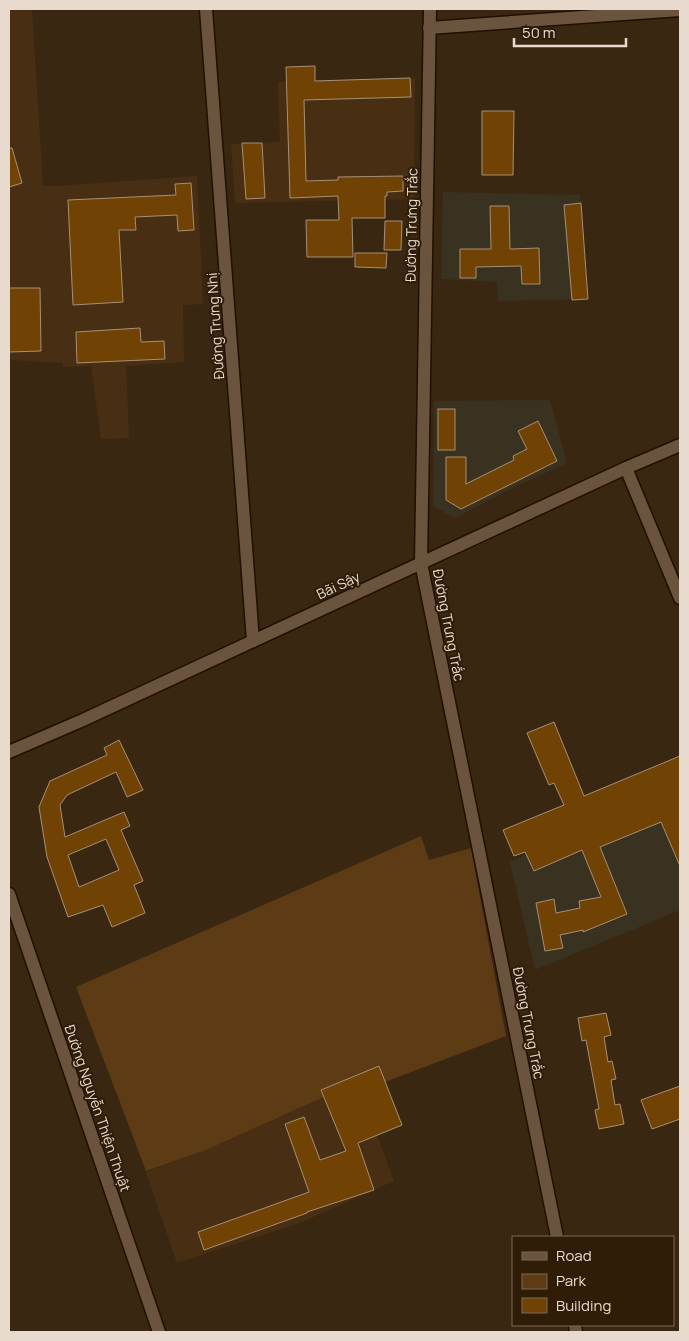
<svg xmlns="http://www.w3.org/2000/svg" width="689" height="1341" font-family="Manrope,sans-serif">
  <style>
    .commercial { fill: #3a3221 }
    .built { fill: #482f13 }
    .green { fill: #5c3b15 }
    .building { fill: #704304; stroke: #a78f77; fill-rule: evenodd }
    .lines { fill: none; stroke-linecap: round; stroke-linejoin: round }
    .street-casing { stroke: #210f00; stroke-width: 15 }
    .secondary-casing { stroke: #210f00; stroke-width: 15 }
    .street { stroke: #6a543d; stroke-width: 12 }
    .secondary { stroke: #6a543d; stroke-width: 12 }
    .labels { text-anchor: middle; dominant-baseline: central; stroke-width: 4; stroke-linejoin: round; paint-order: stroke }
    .street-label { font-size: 14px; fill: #e8dbce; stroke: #301d08 }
  </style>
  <rect width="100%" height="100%" fill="#3a2712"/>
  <!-- commercial -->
  <g class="commercial">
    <polygon points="443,192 580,195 588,299 498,301 497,282 441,279"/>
    <polygon points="550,400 567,463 515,487 455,518 433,506 434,401"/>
    <polygon points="680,789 680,910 535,970 510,862"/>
  </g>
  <!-- built -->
  <g class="built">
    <polygon points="9,9 32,9 43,186 56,186 197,176 203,304 183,305 184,362 126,366 129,438 101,439 91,366 63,367 63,363 9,360"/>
    <polygon points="410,78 415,79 414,199 235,203 231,144 280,142 278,82"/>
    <polygon points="324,1097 377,1135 394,1181 300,1223 177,1263 146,1172 206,1150"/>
  </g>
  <!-- green -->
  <polygon class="green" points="421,836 429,860 471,848 506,1036 385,1082 402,1125 345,1148 324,1097 206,1150 146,1171 76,987"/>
  <!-- building -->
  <g class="building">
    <polygon points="315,66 315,81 410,78 411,97 304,100 306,181 338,180 338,177 403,176 403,191 387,192 387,196 385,196 385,218 352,218 353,257 307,257 306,220 339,220 338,196 290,198 286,67"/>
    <polygon points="482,111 514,111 513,175 482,175"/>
    <polygon points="242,143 262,143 265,198 246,199"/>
    <polygon points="9,148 12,148 22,183 9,187"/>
    <polygon points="191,183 194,230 178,231 177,215 135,217 136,230 119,230 123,302 73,305 68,200 176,195 175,184"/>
    <polygon points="581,203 588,299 572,300 564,205"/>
    <polygon points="490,206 509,206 510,249 539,248 540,284 522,284 521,266 476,267 476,278 460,278 460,249 491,249"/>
    <polygon points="385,221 402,221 401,250 384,250"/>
    <polygon points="355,253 387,253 386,268 355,267"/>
    <polygon points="9,288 40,288 41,351 9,352"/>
    <polygon points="140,328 141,342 164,341 165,359 77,363 76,332"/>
    <rect x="438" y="409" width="17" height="41"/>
    <polygon points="538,421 557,461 461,509 446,500 446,457 466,457 466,484 514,460 513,456 527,449 518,431"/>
    <polygon points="554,722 584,796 680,756 680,866 661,822 600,847 627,914 583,932 583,930 560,935 563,948 545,951 536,903 554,899 556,913 580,908 579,901 601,897 582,850 534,871 525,852 514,856 503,830 564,805 554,783 549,785 527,733"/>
    <path d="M119,740L143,790L127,797L116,772L67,795L60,805L65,837L124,812L130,826L121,830L143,881L134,885L145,913L112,927L103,905L68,917L47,857L39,807L50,781L107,755L104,748ZM106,839L119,870L79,887L68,855Z"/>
    <polygon points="606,1013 611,1035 604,1037 608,1062 612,1061 616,1079 611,1080 615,1105 620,1104 624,1124 599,1129 595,1110 599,1109 586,1040 582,1041 578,1018"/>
    <polygon points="379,1066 402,1125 358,1143 374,1190 307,1212 307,1213 204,1250 198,1232 309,1192 285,1124 304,1117 320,1160 346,1151 321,1090"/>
    <polygon points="680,1086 680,1119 652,1129 641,1100"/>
  </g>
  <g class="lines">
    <defs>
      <g id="street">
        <polyline points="206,9 253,641"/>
        <polyline points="430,9 421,563 557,1237"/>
        <polyline points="429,28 680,10"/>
        <polyline points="9,894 159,1332"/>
        <polyline points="575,1325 576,1332"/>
      </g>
      <g id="secondary">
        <polyline points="626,468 680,598"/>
        <polyline points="9,752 83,720 626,468 680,445"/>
      </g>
    </defs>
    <!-- street casing -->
    <use href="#street" class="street-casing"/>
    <!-- secondary casing -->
    <use href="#secondary" class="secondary-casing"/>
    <!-- street -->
    <use href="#street" class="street"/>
    <!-- secondary -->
    <use href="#secondary" class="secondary"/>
  </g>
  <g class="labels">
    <!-- street labels -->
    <g class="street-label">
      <text transform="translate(411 225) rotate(-89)">Đường Trưng Trắc</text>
      <text transform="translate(215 326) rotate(-94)">Đường Trưng Nhị</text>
      <text transform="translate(338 585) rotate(-25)">Bãi Sậy</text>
      <text transform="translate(449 625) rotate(79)">Đường Trưng Trắc</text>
      <text transform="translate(529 1023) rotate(79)">Đường Trưng Trắc</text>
      <text transform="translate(98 1108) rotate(71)">Đường Nguyễn Thiện Thuật</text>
    </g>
  </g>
  <!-- border -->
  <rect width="689" height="1341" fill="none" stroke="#e8dbce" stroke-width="20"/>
  <!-- legend -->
  <rect x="512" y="1236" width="162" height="90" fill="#301d08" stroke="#7a6957"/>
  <rect x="522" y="1252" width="25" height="8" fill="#6a543d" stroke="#7a6957"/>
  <text x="556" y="1261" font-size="15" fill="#e8dbce">Road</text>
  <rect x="522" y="1274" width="25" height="15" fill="#5c3b15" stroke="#7a6957"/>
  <text x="556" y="1286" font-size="15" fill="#e8dbce">Park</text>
  <rect x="522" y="1298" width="25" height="15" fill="#704304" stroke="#7a6957"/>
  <text x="556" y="1311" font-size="15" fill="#e8dbce">Building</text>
  <!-- scale -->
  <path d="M514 38v8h112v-8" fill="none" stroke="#e8dbce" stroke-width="2.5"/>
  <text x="522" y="38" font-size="15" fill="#e8dbce" stroke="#301d08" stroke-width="4" paint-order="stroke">50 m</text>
</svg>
